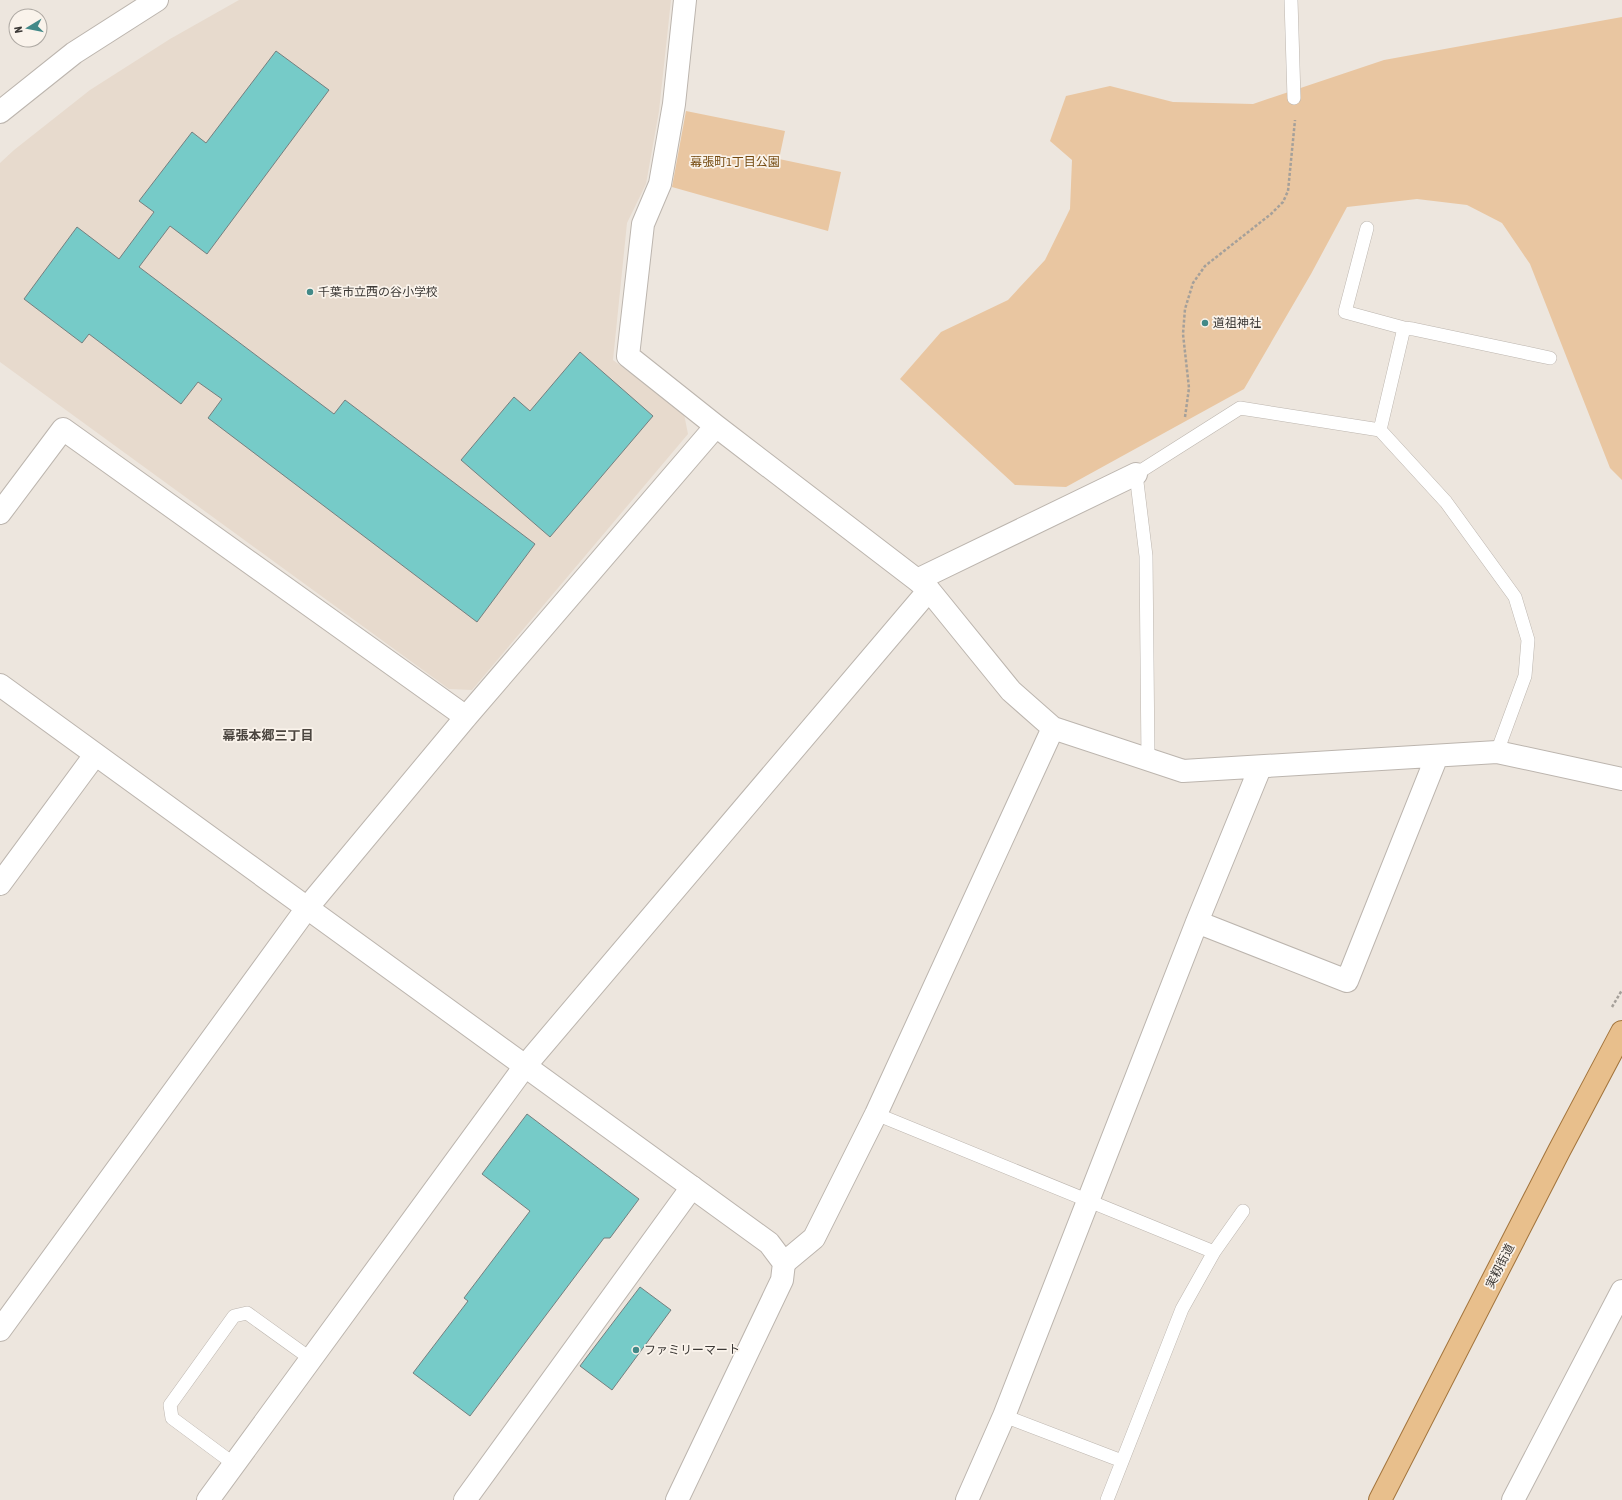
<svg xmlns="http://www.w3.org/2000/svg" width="1622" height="1500" font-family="'Asap Condensed','Noto Sans JP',sans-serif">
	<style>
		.built { fill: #e7dacd }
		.green { fill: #e9c6a1 }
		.building { fill: #76cbc8; stroke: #757f7f }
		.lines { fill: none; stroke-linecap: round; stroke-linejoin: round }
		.service-casing { stroke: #bcb5ae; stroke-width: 14 }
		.minor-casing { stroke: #bcb5ae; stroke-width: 24 }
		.tertiary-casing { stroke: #bcb5ae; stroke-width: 24 }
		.primary-casing { stroke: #a2743c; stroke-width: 24 }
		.path { stroke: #a5a09a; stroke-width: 2.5; stroke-dasharray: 3 2; stroke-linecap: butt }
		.service { stroke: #fff; stroke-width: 13 }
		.minor { stroke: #fff; stroke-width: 22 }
		.tertiary { stroke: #fff; stroke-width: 22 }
		.primary { stroke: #e8bf8c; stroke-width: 22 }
		.poi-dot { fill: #428988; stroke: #faf3eb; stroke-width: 1.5 }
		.labels { text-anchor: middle; stroke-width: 3.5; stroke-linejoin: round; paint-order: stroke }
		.park-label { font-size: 12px; fill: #73480d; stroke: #faf3eb }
		.poi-label { font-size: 12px; fill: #3c3936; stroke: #faf3eb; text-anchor: start }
		.street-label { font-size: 12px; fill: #3c3936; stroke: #faf3eb }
		.neighbourhood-label { font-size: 13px; font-weight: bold; fill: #4b453f; stroke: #faf3eb }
	</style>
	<rect width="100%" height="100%" fill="#ede6de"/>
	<!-- built -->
	<path class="built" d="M239,0H671L659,111L646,184L627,223L613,360L684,414L688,434L472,690L449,689L0,362V163L14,150L90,90L170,39Z"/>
	<!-- green -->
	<path class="green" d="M1622,17V480L1610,468L1530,264L1502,223L1467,205L1417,199L1347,207L1311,274L1244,389L1066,487L1015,485L900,379L941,332L1008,300L1045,260L1070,209L1072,160L1050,141L1066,96L1110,86L1173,102L1253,104L1384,60Z
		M686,111L785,131L779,159L841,172L828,231L672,187Z"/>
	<!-- building -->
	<path class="building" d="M276,51L329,90L207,254L170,226L139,267L334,414L345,400L535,544L477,622L208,418L222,399L198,382L181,404L89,334L82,343L24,299L77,227L119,259L154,212L139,201L192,132L206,143Z
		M580,352L653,416L550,537L461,460L514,397L530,411Z
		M527,1114L639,1199L610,1238H604L470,1416L413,1373L468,1301L464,1298L530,1211L482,1174Z
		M640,1287L671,1310L612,1390L580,1366Z"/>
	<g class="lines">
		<defs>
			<path id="service" d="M1291,0L1294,98
				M1367,228L1345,312L1404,328L1413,329L1550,358
				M1380,430L1404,328
				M1148,760L1146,556L1136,474L1240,408L1380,430L1446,502L1515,597L1528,640L1525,676L1497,752
				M876,1114L1214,1252
				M1004,1416L1122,1461
				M234,1464L172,1418L170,1405L234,1316L247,1313L311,1359
				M1107,1500L1182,1309L1214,1252L1243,1211"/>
			<path id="minor" d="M685,0L674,104L660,184L643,224L628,356L716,426L917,580L929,590L1011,691L1053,728L1183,771L1497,752L1622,779
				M0,513L63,429L466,717
				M917,580L1136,474
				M0,884L95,755
				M1197,922L1347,981L1437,756
				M784,1263L814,1238L876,1114L1053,728
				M0,1330L307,908L466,717L716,426
				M208,1500L525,1066L929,590
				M465,1500L692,1187
				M967,1500L1004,1416L1197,922L1260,768
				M1513,1500L1622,1291"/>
			<path id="tertiary" d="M0,112L74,53L157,0
				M0,685L769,1243L784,1263L782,1280L677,1500"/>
			<path id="primary" d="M1380,1500L1559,1151L1622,1032"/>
		</defs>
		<!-- service casing -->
		<use href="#service" class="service-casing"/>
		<!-- minor casing -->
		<use href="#minor" class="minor-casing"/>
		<!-- tertiary casing -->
		<use href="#tertiary" class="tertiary-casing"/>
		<!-- primary casing -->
		<use href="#primary" class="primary-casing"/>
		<!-- path -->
		<path class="path" d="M1185,417L1189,388L1183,334L1185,309L1193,283L1205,266L1271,214L1283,202L1288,191L1295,120
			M1612,1007L1622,990"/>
		<!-- service -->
		<use href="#service" class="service"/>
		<!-- minor -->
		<use href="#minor" class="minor"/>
		<!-- tertiary -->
		<use href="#tertiary" class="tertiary"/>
		<!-- primary -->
		<use href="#primary" class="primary"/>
	</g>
	<!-- markers -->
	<g class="poi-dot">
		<circle cx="310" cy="292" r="4"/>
		<circle cx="1205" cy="323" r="4"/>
		<circle cx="636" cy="1350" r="4"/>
	</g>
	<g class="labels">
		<!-- park labels -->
		<g class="park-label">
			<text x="735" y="166">幕張町1丁目公園</text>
		</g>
		<!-- poi labels -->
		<g class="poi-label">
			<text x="318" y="296">千葉市立西の谷小学校</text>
			<text x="1213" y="327">道祖神社</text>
			<text x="644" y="1354">ファミリーマート</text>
		</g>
		<!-- street labels -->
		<g class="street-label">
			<text transform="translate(1500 1266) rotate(-63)" y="4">実籾街道</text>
		</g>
		<!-- neighbourhood labels -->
		<g class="neighbourhood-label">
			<text x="268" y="740">幕張本郷三丁目</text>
		</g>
	</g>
	<!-- north arrow -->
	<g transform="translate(28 28) rotate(260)"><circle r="19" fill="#faf3eb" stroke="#aea9a3"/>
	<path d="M0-3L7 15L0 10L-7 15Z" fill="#428988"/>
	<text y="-6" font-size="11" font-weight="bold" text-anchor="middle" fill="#3c3936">N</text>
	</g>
</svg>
